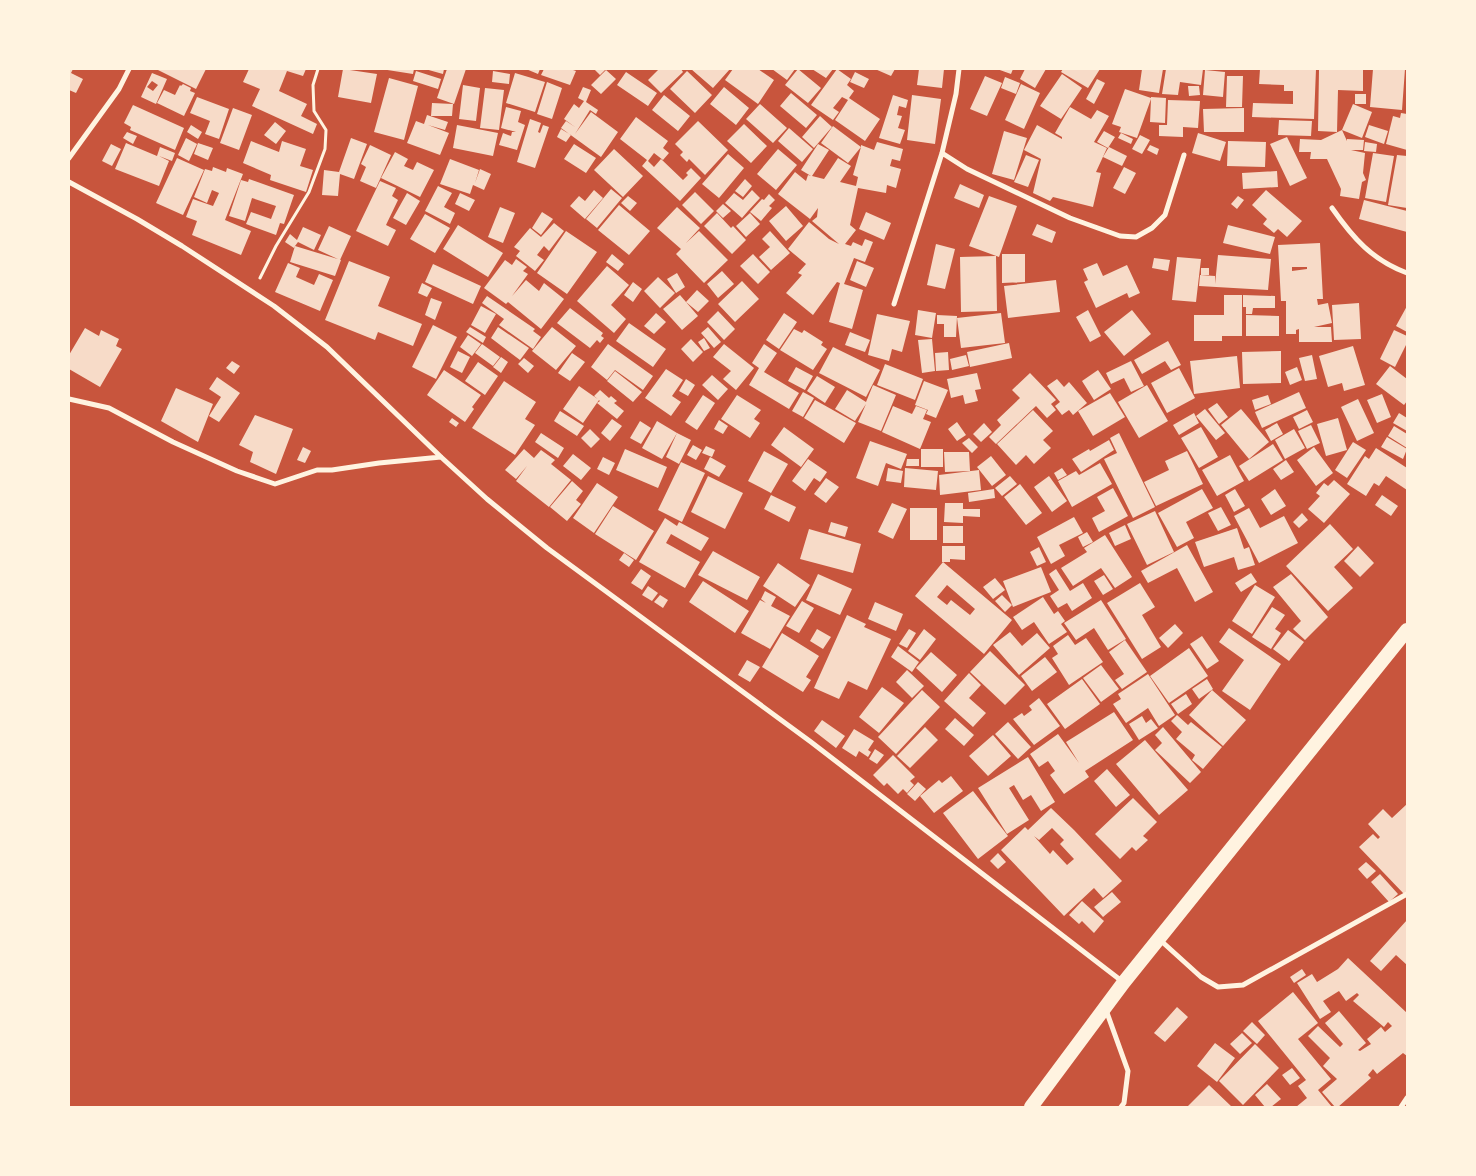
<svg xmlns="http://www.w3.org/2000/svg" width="1476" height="1176" font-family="Roboto,sans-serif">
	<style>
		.building { fill: #f7dbc8; fill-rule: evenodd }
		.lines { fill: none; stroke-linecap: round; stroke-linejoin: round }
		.path { stroke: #fff3e0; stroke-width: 3 }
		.minor { stroke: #fff3e0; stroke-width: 5 }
		.trunk { stroke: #fff3e0; stroke-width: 14 }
	</style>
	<rect width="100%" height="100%" fill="#c8553d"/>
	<!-- building -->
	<path class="building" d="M69,69H73L71,73L83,79L76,93L69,90Z
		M156,69H206L196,89Z
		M249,69H306L303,76L287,71L279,91L307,104L301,116L317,124L313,134L252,106L260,89L243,82Z
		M343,69L377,74L371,103L338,97Z
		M381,69H414L413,74Z
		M425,69H444L443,74Z
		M447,69H466L454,104L437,98Z
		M526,69H540L538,74Z
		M544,69H570L576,71L570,85L541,75Z
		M594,69H606L600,75Z
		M659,69H681L683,72L661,93L648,80Z
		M691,69H730L713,88Z
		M733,69H758L774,80L758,104L725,80Z
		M772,69H795L787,80Z
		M798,69L821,88L808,103L785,85Z
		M812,69H833L826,78Z
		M837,69L851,79L847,85L854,91L849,98L880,119L865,141L835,120L848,100L842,97L833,108L839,112L833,120L811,105Z
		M875,69H895L891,76Z
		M919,69H944L942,88L917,85Z
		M997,69H1013L1011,74Z
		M1025,69H1046L1035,88L1020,79Z
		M1063,69H1100L1088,88L1061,72Z
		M1142,69H1163L1159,93L1139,90Z
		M1166,69H1203L1201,85L1180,82L1178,95L1162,94Z
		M1260,69H1316L1314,119L1252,117L1253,103L1293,104V91H1284V85L1259,84Z
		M1373,69H1405L1402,110L1370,107Z
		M606,70L616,79L601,94L591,85Z
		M1205,70L1225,72L1223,97L1203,95Z
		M1319,70H1363V91L1338,90L1337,132L1318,131Z
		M416,71L441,79L438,89L413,81Z
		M493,71L510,74L509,84L492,82Z
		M687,71L712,95L695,113L670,89Z
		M626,72L657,93L648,106L617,85Z
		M855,72L869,79L864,88L850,82Z
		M152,73L167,79L156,104L141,97ZM152,81L158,85L153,91L147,87Z
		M515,73L545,82L535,112L506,103Z
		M1062,74L1082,88L1061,119L1040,106Z
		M985,76L1002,83L987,116L970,109Z
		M1227,76H1243L1242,107H1226Z
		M1005,77L1020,83L1016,94L1001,88Z
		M389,78L418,86L404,140L374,132Z
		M1097,79L1105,83L1094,104L1086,99Z
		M547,82L562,88L552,119L537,114Z
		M183,84L191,88L190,91L195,93L184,116L157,103L164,90L175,95L180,85L181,86Z
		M1021,84L1040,93L1024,129L1005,120Z
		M463,85L480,88L476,121L459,119Z
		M1188,86H1199L1200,95L1189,96Z
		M583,87L591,90L586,102L598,110L596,114L590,110L575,134L591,112L618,132L601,157L561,128L566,121L575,127L564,119L574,104L579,108L584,101L578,98Z
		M724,87L749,108L736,125L710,104Z
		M485,88L504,90L499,130L480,128Z
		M1125,89L1151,98V97L1166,98L1165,123L1150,122L1151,99L1137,138L1119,132L1121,127L1112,124Z
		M791,93L817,115L806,128L780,106Z
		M1355,94H1366V104H1355Z
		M664,95L690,116L678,131L652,110Z
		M893,95L908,100L906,108L899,106L897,115L902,116L898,128L905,130L900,144L879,138Z
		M912,95L941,99L935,144L907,140Z
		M197,97L229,109L219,139L205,134L210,121L190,113Z
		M1168,100L1200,101L1198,128L1183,127V137L1159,136V125H1167Z
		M432,103L453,104L452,116H431Z
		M760,104L787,128L773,143L746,119Z
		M1353,104L1372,112L1362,138L1342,130Z
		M133,105L184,128L175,150L130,130L131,127L124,123Z
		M506,107L521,111L518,122L525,125L517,150L499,145L503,133L511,136L512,132H516L501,128Z
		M1070,107L1091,119L1097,110L1109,116L1094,142L1107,148L1096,172L1101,173L1093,207L1053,197L1050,201L1033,193L1041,159L1024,150L1037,125L1062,139V137L1055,133Z
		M233,108L252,115L239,150L220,143Z
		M1244,108V132H1204L1203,109Z
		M1401,113L1407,114V150L1386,144L1393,116L1400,118Z
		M427,115L448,122L445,130L428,125L449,133L440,155L407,143L416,121L424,124Z
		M820,116L832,127L814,148L802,137Z
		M636,117L668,141L663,148L669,153L663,160L654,153L648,161L654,167L661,159L683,180L688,175L686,173L691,168L701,178L680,201L642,166L647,160L620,139Z
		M530,119L541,123L538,132L540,133L543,125L549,127L535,168L517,162Z
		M1279,120L1312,121L1311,136L1278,135Z
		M698,121L728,150L705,175L689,159L687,162L680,155L683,152L675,144Z
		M275,122L286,131L276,144L264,135Z
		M744,124L767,146L751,163L727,141Z
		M191,125L202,132L198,139L187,132Z
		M457,125L498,133L493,156L453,148Z
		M1369,125L1388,131L1384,144L1365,137Z
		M833,126L861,147V145L874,150L877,142L903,149L900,161L892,159L890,166L901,169L896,188L887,185L886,193L858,188L850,225L856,230L845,244L851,246L853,242L862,246L865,239L873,242L865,262L854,258L844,284L863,290L852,329L829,322L840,283L837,282L813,315L786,293L802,275L798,273L806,264L788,249L809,222L829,239L839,244L812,221L817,217L818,208L810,219L778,194L795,172L806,181L808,175L811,176L801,170L818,144L829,150L812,176L824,179L838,158L851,166L840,182L856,186L858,177L853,175L861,147L848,163L821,143Z
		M789,128L813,149L802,162L778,141Z
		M561,129L571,135L566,142L557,137Z
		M1342,130L1347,141V139L1364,140L1363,150H1351L1365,153L1363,173L1366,180L1362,182L1359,199L1340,196L1341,189L1327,159H1310L1311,152H1299L1300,139L1321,140Z
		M1004,131L1027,138L1014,180L992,174Z
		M1104,131L1115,137L1108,148L1097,142Z
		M127,132L137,136L133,144L123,138Z
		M1121,133L1133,139L1131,144L1118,138Z
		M1198,133L1226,142L1220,161L1192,153Z
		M1140,135L1150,140L1142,154L1132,149Z
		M1287,137L1307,178L1290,186L1270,144Z
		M186,138L197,144L189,161L178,155Z
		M351,138L367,144L354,179L340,174L338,196L322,195L324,170L339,172Z
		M251,141L279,152L282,141L306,149L300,166L313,170L306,192L270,180L271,175L243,163Z
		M1228,141L1266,142L1265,167L1227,166Z
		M1365,142L1377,144L1376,152L1364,151Z
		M126,143L157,156L160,147L175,153L172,161L159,156L169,161L159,186L115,169Z
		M198,143L213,148L208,160L194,154Z
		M111,144L121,149L112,166L102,161Z
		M574,144L596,158L586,173L564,159Z
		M370,145L391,155L376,188L360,181L366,167L361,164Z
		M1150,145L1159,149L1157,155L1147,150Z
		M1109,147L1127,156L1122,166L1103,157Z
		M614,149L643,176L623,197L594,170Z
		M778,149L797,165L776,190L757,174Z
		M395,152L408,159L404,166L413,170L417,162L434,170L420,197L381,178Z
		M1373,153L1394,156L1386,202L1365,198Z
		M728,154L744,168L719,198L702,184Z
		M1026,155L1039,160L1028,187L1014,182Z
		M1397,155L1407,156V208L1388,205Z
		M177,158L204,170L183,215L156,203Z
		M450,159L479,170L475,183L480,169L491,174L484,190L473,185L470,194L440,184Z
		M213,167L226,172L227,168L243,174L225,220L251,231L241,255L192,235L197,221L186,217L193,199L213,206L219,193L212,190L207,203L194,197L205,169L212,171Z
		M1124,167L1136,173L1125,194L1113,188Z
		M1277,171L1278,187L1243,189L1242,173Z
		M249,179L294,195L284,224L280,223L276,235L246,224L251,212L271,219L276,206L252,198L245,221L229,216L241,180L248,182Z
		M745,179L752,186L743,197L735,191Z
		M380,181L396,188L392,196L398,200L386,225L396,230L388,246L356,231Z
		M960,184L984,195L979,208L954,198Z
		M438,186L452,193L444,207L455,213L450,224L425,211Z
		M611,189L622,198L597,228L586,219Z
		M594,190L603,198L585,219L570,206L579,196L585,201Z
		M752,190L760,198L748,211L747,210L748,211L742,218L725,203L734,193L743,200Z
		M1266,190L1302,221L1287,237L1278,229L1274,233L1263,224L1267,219L1252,205Z
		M695,192L714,211L701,224L682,205Z
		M407,193L420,201L406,225L393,218Z
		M460,193L475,200L469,211L455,204Z
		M769,194L775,200L769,206L772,208L761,221L750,212L762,199L764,200Z
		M628,196L637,203L630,211L621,203Z
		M989,196L1017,206L999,257L969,246Z
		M1238,196L1244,200L1237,209L1231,204Z
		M1364,200L1407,211V232L1359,219Z
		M723,204L731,211L723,218L716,211Z
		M619,205L650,231L629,255L598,230Z
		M786,206L803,226L786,241L769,221Z
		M500,207L515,213L503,243L488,237Z
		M677,207L700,228L686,243L699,231L728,260L704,283L676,254L681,249L657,228Z
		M542,212L553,219L541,235L532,228Z
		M866,212L891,223L884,240L859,229Z
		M717,213L731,228L733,226L746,240L732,254L704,226Z
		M750,213L760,224L746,237L736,226Z
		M425,214L450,228L435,253L410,239Z
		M554,223L564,231L549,251L544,246L537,255L544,260L535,271L516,256L520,251L514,247L530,228L541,237Z
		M1037,224L1056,232L1052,243L1032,235Z
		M458,225L503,253L488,277L443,249Z
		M1228,225L1275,237L1270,254L1223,243Z
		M329,226L351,236L340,260L318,250Z
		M303,227L321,235L314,250L298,242L295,246L341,260L335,276L290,262L295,246L294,248L285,242L290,234L297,240Z
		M566,231L597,252L567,294L537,273Z
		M770,231L790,253L771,270L759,257L770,247L762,239Z
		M1320,243L1323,299H1317L1318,305L1328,303L1332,323L1314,327H1331L1332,342H1299V329L1296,330V334H1286V301H1281L1278,245ZM1292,267H1307V269L1292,271Z
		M936,244L955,249L945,289L927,285Z
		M612,254L624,264L618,271L606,262Z
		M753,254L770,272L758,284L740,266Z
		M1002,254H1025V282L1002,283Z
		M1218,255L1271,259L1268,290L1199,286L1200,275L1215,276V284Z
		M996,256L997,311L961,312L960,257Z
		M1177,257L1201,259L1196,302L1172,300Z
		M1154,258L1170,260L1168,271L1152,268Z
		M516,259L527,267L523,271L528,274L512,296L526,280L539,291L544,283L564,299L541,329L508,302L506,304L484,288L505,260L512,265Z
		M349,261L390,277L378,306L422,324L413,346L378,332L375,340L325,320Z
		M857,261L874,268L866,287L850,280Z
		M288,263L300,268L296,277L314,285L319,274L333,280L320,311L275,292Z
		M1097,263L1103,276L1127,265L1140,293L1129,298L1127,293L1096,308L1084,282L1088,280L1083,269Z
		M433,264L481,286L473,304L425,282Z
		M607,266L629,285L611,305L626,319L614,333L577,301Z
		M1201,268H1209V275H1201Z
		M722,271L734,284L718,298L707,284Z
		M677,273L685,287L676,293L667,279Z
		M658,277L675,293L660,308L644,291Z
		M1056,280L1060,312L1008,318L1004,286Z
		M742,281L759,299L735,322L718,304Z
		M633,282L642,289L633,302L624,295Z
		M422,283L432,288L427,297L418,293Z
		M697,290L709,301L698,312L686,302Z
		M680,295L698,316L682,330L663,309Z
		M1224,295H1242V336H1222V341H1194V315H1224Z
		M1243,295L1275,296V308H1253L1252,314H1246V307H1243Z
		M487,296L535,329L533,331L541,337L533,349L499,325L504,319L482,303Z
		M431,298L442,302L435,320L425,315Z
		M1359,303L1361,339L1334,340L1332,305Z
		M481,306L496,314L485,333L471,325Z
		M1407,306V332L1396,326Z
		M570,308L603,333L601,336L604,338L600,343L597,340L590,348L557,323Z
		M918,310L936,313L932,338L915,335Z
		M1088,310L1101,336L1090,342L1076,317Z
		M1132,310L1151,334L1124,356L1104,332Z
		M718,311L735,329L724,340L707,322Z
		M656,313L666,322L654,334L644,326Z
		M784,313L797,322L779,349L766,340Z
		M1001,313L1005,343L961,348L957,318Z
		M877,314L910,321L902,352L892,349L889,361L868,355Z
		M937,315L957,316L956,337H944V324H937Z
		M1246,315L1279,316V336H1246Z
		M629,323L666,349L653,367L616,341Z
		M433,325L457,337L436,379L412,367Z
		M470,327L486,337L483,343L466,332Z
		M498,327L529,348L520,360L491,338Z
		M552,327L576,346L556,370L532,351Z
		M708,327L721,342L714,348L701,333Z
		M85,328L99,336L101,330L119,339L116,346L122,349L100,387L69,369V355Z
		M794,329L802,333L804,330L823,342L821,345L827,349L813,370L780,350Z
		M1394,330L1407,336V343L1395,367L1380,359Z
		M850,332L870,340L865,352L845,345Z
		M468,335L481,344L472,356L460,347Z
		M704,338L710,348L704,351L698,342Z
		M691,339L703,352L693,362L681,349Z
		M932,339L935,371L922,373L918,340Z
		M1168,341L1181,365L1171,370L1165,361L1142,374L1134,360Z
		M1009,343L1012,358L970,367L967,352Z
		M482,344L500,357L493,366L475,353Z
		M608,344L653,376L643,390L615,370L607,380L591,367Z
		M724,344L754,368L736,390L723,379L731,371L713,357Z
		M764,344L777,353L764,372L799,393L789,409L749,385L759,368L752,363Z
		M1353,346L1365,385L1344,391L1342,383L1328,387L1319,356Z
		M833,347L880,370L866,397L819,373Z
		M458,351L470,357L462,373L450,367Z
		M1281,351V383L1243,384L1242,352Z
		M948,352L949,370L936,371L935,353Z
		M572,353L585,362L570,381L558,373Z
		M966,355L969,366L952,370L950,359Z
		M1312,355L1317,379L1305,381L1299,358Z
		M1237,356L1240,388L1194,394L1190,361Z
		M501,357L508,362L501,373L493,367Z
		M524,358L534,366L528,373L518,364Z
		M232,361L240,366L234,374L226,368Z
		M1131,361L1144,386L1131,392L1124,378L1111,384L1106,373Z
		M478,362L498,376L485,395L465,381Z
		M885,364L923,379L915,400L877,385Z
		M1390,366L1407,379V401L1404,405L1376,384Z
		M796,367L813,376L805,390L788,381Z
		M1297,367L1302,380L1290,385L1285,372Z
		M1179,368L1195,398L1167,413L1151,383Z
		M666,369L683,380L672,396L681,402L671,416L645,398Z
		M444,370L481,395L472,407L474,409L465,422L427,395Z
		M1098,370L1111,389L1094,400L1082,381Z
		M615,371L642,392L633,402L607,381Z
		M977,373L981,389L975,390L978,401L965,404L963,395L951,398L947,379Z
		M1030,373L1056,400L1051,404L1056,410L1047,418L1036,406L996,444L989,437L1001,425L997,420L1020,398L1012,390Z
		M712,375L728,389L718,400L702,385Z
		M817,376L835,387L825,403L807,391Z
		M217,377L240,393L219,422L209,416L221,397L209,389Z
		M686,379L695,385L688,396L679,391Z
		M1057,379L1064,387L1069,382L1087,403L1073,415L1069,410L1062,415L1055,406L1060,402L1047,386Z
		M504,381L536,402L525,419L535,425L515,455L472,428Z
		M924,381L948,390L936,418L926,414L928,410L915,405Z
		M873,385L896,395L881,431L858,422L866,404L855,421L835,409L847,390L866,402Z
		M1147,385L1168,421L1139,438L1118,402Z
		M579,386L599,400L583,423L563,409Z
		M176,388L213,404L198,442L161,421Z
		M600,390L609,398L611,396L617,401L614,403L624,411L617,419L597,403L600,401L594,396Z
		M803,392L814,398L803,417L792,411Z
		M1299,392L1306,408L1262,428L1255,412Z
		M1110,393L1125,417L1093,436L1078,411Z
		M1382,394L1391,417L1377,423L1367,400Z
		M703,395L715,403L697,430L685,422Z
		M737,395L761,410L754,419L760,423L750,438L721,419Z
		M1268,395L1271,404L1255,410L1252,400Z
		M1358,399L1374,433L1357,441L1341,407Z
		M815,400L856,423L844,443L804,418Z
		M1217,403L1228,417L1219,424L1208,409Z
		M893,406L912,414L916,406L927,410L923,419L931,422L920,449L882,432Z
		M1205,409L1225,433L1216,440L1196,416Z
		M1241,409L1269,442L1249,459L1221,425Z
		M1033,410L1053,431L1043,440L1051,448L1034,464L1026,455L1016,465L997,444Z
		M1307,410L1313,422L1299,429L1293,417Z
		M560,411L584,426L577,436L554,421Z
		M1194,413L1199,423L1179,435L1173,425Z
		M1399,413L1407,418V431L1393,423Z
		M255,415L293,429L276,474L250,462L253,452L239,445Z
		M452,418L459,423L456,427L449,422Z
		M1338,418L1347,450L1326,456L1317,424Z
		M612,419L622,426L610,441L601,433Z
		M719,420L728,426L723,434L714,429Z
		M640,421L651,428L641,444L630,438Z
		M657,421L677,433L662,459L642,448Z
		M957,422L966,435L957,441L948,429Z
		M984,423L992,432L981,442L973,434Z
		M1277,423L1283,434L1271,441L1265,430Z
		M1311,425L1320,443L1307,449L1298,431Z
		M1394,426L1407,434V448L1388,436Z
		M784,427L814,449L801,467L771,445Z
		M1201,427L1218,457L1199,468L1181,438Z
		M590,429L600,439L591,448L581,438Z
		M1294,429L1305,448L1285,459L1275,440Z
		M541,433L564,448L558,458L535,442Z
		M677,433L691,440L679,464L666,457Z
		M1119,433L1155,507L1133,518L1104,459L1117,453L1110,438Z
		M1387,437L1407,449L1403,459L1381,447Z
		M969,438L978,447L972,453L962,443Z
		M1109,440L1114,450L1081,472L1072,459L1089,449L1090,451Z
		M870,441L907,454L901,469L886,463L878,486L856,478Z
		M1353,442L1366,450L1347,478L1335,470Z
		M1273,444L1283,460L1249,481L1239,466Z
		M693,445L702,450L696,460L687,455Z
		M706,446L715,450L712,457L702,453Z
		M303,447L311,451L305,463L297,460Z
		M1314,447L1333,473L1316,486L1297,460Z
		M1376,448L1407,468V490L1386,476L1379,486L1374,483L1366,496L1347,484L1365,456L1369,459Z
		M524,449L534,458L541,450L555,460L551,464L571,480L549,507L516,481L527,466L516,479L505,470Z
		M625,449L667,467L658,488L616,470Z
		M921,449H943V467H921Z
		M764,451L788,464L771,493L748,481Z
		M1187,451L1203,484L1156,506L1144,482L1169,470L1165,461Z
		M944,452H969L970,471L945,472Z
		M573,454L591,468L581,480L563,466Z
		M1230,455L1244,481L1217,496L1202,470Z
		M991,456L1006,475L992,486L977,467Z
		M603,457L615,463L609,475L597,469Z
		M710,457L726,466L719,477L704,469Z
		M808,459L827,472L820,482L814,478L805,491L792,481Z
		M907,459H919V466H906Z
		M1286,460L1294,472L1281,480L1273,469Z
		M681,462L705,473L682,522L658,510Z
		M1100,463L1112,484L1072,507L1058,481L1076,471L1079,475Z
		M888,468L903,471L901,483L886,481Z
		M905,468L938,471L936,490L904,487Z
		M1062,468L1067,475L1058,480L1054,473Z
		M979,470L981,490L940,495L939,475Z
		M708,476L743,493L725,529L691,512Z
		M1010,476L1017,484L1002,496L995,488Z
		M1049,476L1067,501L1052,512L1034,487Z
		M826,478L839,487L826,503L814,494Z
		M1334,480L1350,494L1324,523L1308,509L1320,496L1316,493L1324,483L1328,486Z
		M572,481L583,491L576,500L581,504L567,521L550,507Z
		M597,483L618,497L594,533L573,518Z
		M1020,484L1042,513L1026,525L1004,497Z
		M1113,488L1128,516L1099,532L1092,518L1105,511L1097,497Z
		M994,489L995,498L969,502L968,493Z
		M1202,489L1213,508L1186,522L1194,538L1177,547L1158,513Z
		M1235,489L1245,506L1234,512L1225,495Z
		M1275,489L1286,506L1271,515L1261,499Z
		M771,495L796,507L789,522L764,509Z
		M1382,495L1398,506L1391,516L1375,505Z
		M892,503L907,509L893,539L878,532Z
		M945,503H963V509H980V517L963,516V523L944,522Z
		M613,506L654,531L636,560L595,534Z
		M1221,507L1231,525L1218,531L1208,513Z
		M910,508H937V540H910Z
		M1249,508L1260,528L1284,516L1298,543L1259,563L1234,516Z
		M1155,511L1174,552L1147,565L1127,524Z
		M1302,513L1308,520L1299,528L1293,522Z
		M1074,517L1083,533L1059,545L1065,556L1051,564L1037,537Z
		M665,518L677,526L679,522L709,538L701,551L671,534L666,543L700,562L685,588L639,562Z
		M831,522L848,527L845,537L828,532Z
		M1330,524L1353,549L1334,567L1353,588L1328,611L1286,566Z
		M1125,525L1131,539L1115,546L1109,533Z
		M943,526H963V543H943Z
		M1237,528L1244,549L1249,547L1255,565L1238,570L1234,557L1204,567L1195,542Z
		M809,529L861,544L853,573L800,559Z
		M1087,532L1093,542L1083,547L1078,537Z
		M1105,535L1132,577L1115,588L1101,568L1073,586L1061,568L1087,552L1084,548Z
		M1187,545L1213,592L1195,602L1177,568L1148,583L1141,571Z
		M942,546H965V560L950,559V562H942Z
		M1358,546L1374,563L1360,577L1344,561Z
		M1039,547L1046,562L1037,566L1030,552Z
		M713,551L760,577L747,600L698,575Z
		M624,553L634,560L629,567L619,560Z
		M943,562L1012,620L984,654L915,596ZM947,585L975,609L970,615L951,600L947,605L937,597Z
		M778,563L810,585L795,607L763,586Z
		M1041,567L1051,592L1013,607L1003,581Z
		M641,569L651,576L642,590L631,583Z
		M1056,569L1070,591L1083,583L1092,598L1072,611L1067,603L1058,608L1050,596L1059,590L1049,574Z
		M1251,573L1257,582L1241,592L1235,583Z
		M818,574L852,589L840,615L806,600Z
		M1291,574L1328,617L1305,640L1293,629L1301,621L1273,587Z
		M1104,575L1113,589L1103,595L1094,581Z
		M995,578L1005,590L993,599L983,587Z
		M703,581L749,611L735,633L689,602Z
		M1140,583L1155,607L1142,615L1161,647L1142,659L1107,603Z
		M1255,585L1275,597L1252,634L1232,621Z
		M648,586L658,593L652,601L642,595Z
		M765,591L776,597L771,606L790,616L770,649L741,633L760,600L766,603L761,599Z
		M660,595L668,600L663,608L654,602Z
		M1002,595L1012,605L1005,612L995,601Z
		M1043,597L1054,614L1058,611L1065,621L1061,624L1067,632L1049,644L1034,622L1022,630L1013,617Z
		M1101,600L1126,639L1108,650L1094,628L1076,640L1064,623Z
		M802,601L814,608L799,633L786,626Z
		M875,602L903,614L896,631L868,619Z
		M1272,607L1285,615L1275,629L1281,633L1271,649L1252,637Z
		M847,615L866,624L864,627L891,639L867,690L848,681L839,699L814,688Z
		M1175,624L1183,633L1168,648L1159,638Z
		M1229,628L1281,664L1250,710L1222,691L1244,660L1219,642Z
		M817,629L831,637L823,649L810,641Z
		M909,629L916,633L907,648L899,644Z
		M924,629L936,639L920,660L908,651Z
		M1288,630L1304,642L1289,661L1273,649Z
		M1010,632L1022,646L1037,633L1050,648L1019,675L993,645Z
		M782,633L819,656L806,677L811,680L803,692L762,667Z
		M1068,635L1075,645L1086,638L1103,662L1069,685L1052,658L1058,654L1053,646Z
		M1202,636L1219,661L1207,669L1190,644Z
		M1125,640L1147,672L1122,689L1115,680L1124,674L1109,652Z
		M898,646L919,662L912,672L891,657Z
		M1189,648L1208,676L1169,703L1150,676Z
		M990,651L1025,685L1005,705L970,672Z
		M931,652L957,675L942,692L916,668Z
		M1045,657L1057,672L1032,691L1021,676Z
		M747,660L760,667L750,682L738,675Z
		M1101,665L1119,689L1101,702L1083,678Z
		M907,670L924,686L912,698L896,682Z
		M969,673L981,685L969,698L986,713L973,727L944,701Z
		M1148,674L1175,715L1159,726L1148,708L1126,723L1113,704L1121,699L1118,694Z
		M1082,679L1100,704L1065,729L1047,704Z
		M1207,679L1213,689L1199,699L1192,689Z
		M882,687L904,703L879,733L859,717Z
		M922,690L940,707L896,754L878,737Z
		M1212,690L1246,720L1223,746L1189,715Z
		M1186,694L1192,704L1178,714L1171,704Z
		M1039,698L1060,726L1034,745L1013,719L1022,713L1024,716L1032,710L1029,706Z
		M1114,712L1133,740L1085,771L1089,777L1064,794L1050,775L1055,771L1048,761L1039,767L1030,754L1058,734L1079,763L1066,742Z
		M1177,715L1188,725L1191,722L1222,747L1203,769L1192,760L1195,755L1176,739L1182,732L1171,721Z
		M1142,716L1146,723L1151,719L1158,728L1139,740L1129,724Z
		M955,718L974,735L964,746L945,729Z
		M822,720L845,736L836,748L814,731Z
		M1008,722L1031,747L1018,759L995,734Z
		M925,727L938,740L910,768L897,756Z
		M1163,727L1201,772L1190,783L1155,750L1162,743L1155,735Z
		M854,729L874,741L868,750L871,752L868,757L859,751L856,757L842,748Z
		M993,735L1011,756L988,776L969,756Z
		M1145,740L1188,790L1159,815L1116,764Z
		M875,749L884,755L877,764L869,759Z
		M893,755L915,777L910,781L914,785L907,793L903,789L898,794L887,783L884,786L873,775Z
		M1028,757L1055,802L1041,811L1031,795L1023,800L1014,785L1009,788L1029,820L1007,834L978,788Z
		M1107,769L1130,795L1116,807L1094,781Z
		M951,776L963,791L934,813L920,796L939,780L942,783Z
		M918,782L926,789L915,801L907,794Z
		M973,791L1008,836L978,859L943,813Z
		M1133,798L1157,822L1143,836L1148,840L1136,851L1132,847L1120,859L1095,834Z
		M1407,804V891L1404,894L1359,847L1373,834L1378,839L1380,837L1368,824L1383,809L1392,818Z
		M1051,808L1074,830L1122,881L1103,898L1094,888L1064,916L1001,850L1025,827L1028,830ZM1052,828L1064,840L1060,844L1074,859L1067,865L1053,850L1050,854L1034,836L1039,840Z
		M998,853L1006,862L998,869L990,861Z
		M1366,862L1376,871L1367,879L1358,869Z
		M1380,874L1398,894L1389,902L1371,882Z
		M1112,892L1121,902L1103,917L1094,907Z
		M1082,901L1104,921L1094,933L1082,921L1079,924L1069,915Z
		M1407,920V965L1396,955L1381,971L1370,961Z
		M1348,958L1407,1013V1056L1403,1053L1377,1074L1373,1069L1368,1075L1371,1078L1338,1107H1335L1322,1092L1337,1079L1323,1066L1330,1058L1308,1036L1318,1026L1340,1047L1343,1044L1325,1023L1339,1011L1366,1043L1358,1050L1360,1051L1371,1044L1367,1039L1381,1027L1385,1032L1392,1026L1388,1022L1384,1027L1353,1001L1359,995L1357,993L1346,1001L1339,991L1323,1001L1331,1012L1320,1019L1297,983L1312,974L1317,982L1338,969Z
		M1302,969L1306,975L1294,983L1290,977Z
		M1293,992L1318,1023L1298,1039L1331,1079L1318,1090L1332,1107H1296L1307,1098L1298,1086L1306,1080L1258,1021Z
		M1177,1007L1188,1017L1165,1042L1154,1033Z
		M1252,1022L1265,1035L1257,1044L1243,1031Z
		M1242,1033L1252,1043L1240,1054L1230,1044Z
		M1215,1043L1235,1058L1217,1082L1197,1066Z
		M1255,1044L1279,1068L1243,1105L1219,1081Z
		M1292,1068L1300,1078L1290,1085L1282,1075Z
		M1267,1084L1281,1099L1271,1107H1265L1255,1095Z
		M1209,1085L1232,1107H1187Z"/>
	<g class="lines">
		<!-- path -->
		<path class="path" d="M260,278L276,246L309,192L325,149L326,130L314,111L313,85L318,69"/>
		<!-- minor -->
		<path class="minor" d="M942,153L967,169L1070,218L1120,236L1136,237L1152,228L1165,215L1184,155
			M69,158L119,89L129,69
			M69,182L137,219L182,246L274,306L327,347L441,457L487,499L547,548L811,742L1123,982
			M1332,208C1353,238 1372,260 1407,273
			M894,304L942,153L956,94L959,69
			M69,399L109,408L173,442L237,471L275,484L317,470H332L379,463L441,457
			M1159,939L1201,977L1218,987L1243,985L1407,894
			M1106,1010L1128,1071L1124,1103L1121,1107
			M1401,1107L1407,1098"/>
		<!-- trunk -->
		<path class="trunk" d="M1031,1107L1124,982L1407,630"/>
	</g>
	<!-- border -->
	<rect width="1476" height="1176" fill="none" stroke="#fff3e0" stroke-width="140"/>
</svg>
